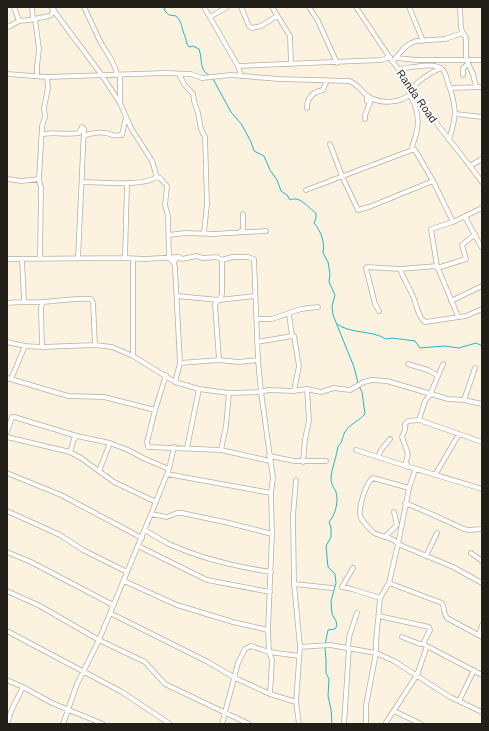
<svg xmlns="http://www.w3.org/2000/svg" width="489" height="731" font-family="Helvetica,sans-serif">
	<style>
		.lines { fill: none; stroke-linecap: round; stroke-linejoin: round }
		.stream { stroke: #21b7cc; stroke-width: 1 }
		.street-casing { stroke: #b8b09d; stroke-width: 5.5 }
		.street { stroke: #fff; stroke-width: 4 }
		.labels { text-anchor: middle; stroke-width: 4; stroke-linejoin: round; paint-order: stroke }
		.street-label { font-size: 11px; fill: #211f17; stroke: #fff }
	</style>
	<rect width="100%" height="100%" fill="#fbf3df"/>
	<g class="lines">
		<!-- stream -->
		<path class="stream" d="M164,7L165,11L169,15L176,16C181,21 181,24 183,31C185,36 186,39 187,44L189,47L193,46L199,49C202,56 200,63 203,69C204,72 208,74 210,76
			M213,79L231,112L242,125L251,142L254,151L264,156L270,170L277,180L281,191L287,195L290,200C300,195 308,208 316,213V218L314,223C321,231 325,242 323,253L328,262L330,274L329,282L335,295L332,306L333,315L354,367L358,383
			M337,324C350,334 372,330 386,339L392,338L415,341L420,348L444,346L459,348L476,343L482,346
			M325,645L328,630L335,629L337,626L336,621L332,614L331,601L336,583L335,574L328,567L326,546L331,537V528L329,522C335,515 339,502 336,492C333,486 331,484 331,477C332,467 337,456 338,446C343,442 342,437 345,432C350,424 359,421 365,414L362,392L359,386
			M325,648L326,660V673L329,679L328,696L331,709L332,724"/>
		<defs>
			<path id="street" d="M14,7L19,21
				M32,7L33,19
				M51,7L101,74L120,103L131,128L152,161L157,177L160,178L167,186L165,205L168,216L169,258L174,263L175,268L180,363L175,382
				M84,7C89,18 94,28 99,39C104,50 116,63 117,75
				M204,7L238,66L241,76
				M241,7L249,26L252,28L261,26L277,16
				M272,7L290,36L291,64
				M309,7L318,21L337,63
				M356,7L392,61C403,73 410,88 420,101C440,129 462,155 482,182
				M409,7L423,41
				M460,7L461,29L466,38V59L473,74L476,87
				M210,17L227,7
				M35,19L39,49L37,66V76
				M7,27L10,26L19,21L29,20L49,16L51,15L54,10
				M396,58L417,60H482
				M394,60L404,48L411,43L416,41L445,39L463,33
				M238,66L381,60L390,57
				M399,69C409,68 436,61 443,70C447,75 447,83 450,88L482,87
				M7,74L47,77L165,73L191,74L202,78L231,75L279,79L349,81C359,84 362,94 371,98C382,104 401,103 410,94C412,90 414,86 417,83C424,77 432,72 441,68
				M179,74L184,84L193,94L194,101L198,113L201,129L205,137L207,204L204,233
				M120,75V103
				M463,75V68L468,64
				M409,94C417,105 420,122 416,134C415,140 412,143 412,150
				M307,108C307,98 313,92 323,90L327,80
				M456,114L482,117
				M365,119V115L371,100L367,101V96
				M43,134C55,132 67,135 79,133L82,127L84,129L78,258
				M84,136C90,133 100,132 106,133C112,135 115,136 122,135L126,117
				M449,140C456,117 457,111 450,88
				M330,144L342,176L358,210L369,207L433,181
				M470,166L482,159
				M7,179L22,181L39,179
				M82,182C101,182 142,187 157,177
				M306,190L412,150H415L433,181L453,222
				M465,217L482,248
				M240,232L243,229V214
				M169,235L185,233L213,234L266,231
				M125,258L127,183
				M7,259L125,258L145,259L178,257
				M40,259L41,188L39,179L42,126L45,117L44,108L48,88L47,77
				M133,259V356
				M22,260L24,301
				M174,263L175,260L179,257L182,259L196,256L203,258L217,257L222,260L232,257H248L254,259L258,360L261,392L273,478L271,493L272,534L268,630L269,652L272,660L270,694
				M437,268L466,259L462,245L475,234
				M400,269C404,280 410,288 414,299C417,306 418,317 425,322L466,316L482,309
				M177,296L219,300L255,296
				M451,301L482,286
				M7,303C19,302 30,302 42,302C59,301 74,298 91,299L93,303L95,345
				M379,311L375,304L366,268L367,267L400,269L437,266
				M289,314L292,336
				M458,316L437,266L431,229L453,222L482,208
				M257,319H272L301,309L318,307
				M7,342L25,346L42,347L95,345L112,347L133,356L175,382L199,389L229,393L261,392L268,390L294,391L307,389L321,392L334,388L350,390L364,382L372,380L387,381L448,399L464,400L482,404
				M257,342L292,336H294L299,366L294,391
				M42,347L41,308L43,302
				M219,360L238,362L258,360
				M180,363L219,360L215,304L221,297L222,294V260
				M408,364L428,370L438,376
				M443,364L430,395L425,401L419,420L482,442
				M166,375L155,410L147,442L148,447L221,450L270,461
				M7,378L68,396L104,397L155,410
				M11,379L25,346
				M464,400L475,368
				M7,432L12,417H14L77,436L110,443L128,450L145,459L169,469
				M7,437L70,452L81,458L114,482L156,502
				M187,448L199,389
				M221,450L226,426L229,393
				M356,450C398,464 440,476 482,489
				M70,452L74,439L77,436
				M269,456L295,461H326
				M378,457L381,450L390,439
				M303,462L305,439L309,421L307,389
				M408,467L406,462L408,454L402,437L405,430V424L408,421L419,420
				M99,471L110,443
				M7,473L61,495L142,538
				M167,474L271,493
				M435,475L459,434
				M296,480L293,516L294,584L300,647L296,702L299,724
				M409,488L373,478C366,482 357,510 361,518C363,522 370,529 373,532C381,538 393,536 398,544L453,567L482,583
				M405,503C426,511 444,520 464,529L468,530L482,529
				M7,511L60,535L83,550L127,572
				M151,514L167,517L177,513H182L229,523L272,534
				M145,530C153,535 161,540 169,544C200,558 238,567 271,572
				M385,537L397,525L394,512
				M138,546L207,580L270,592
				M7,552L31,562L113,605
				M471,553L482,561
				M426,556L437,533
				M353,568L342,587L352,589L380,598
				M124,581L177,605L233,622L268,630
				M389,583L442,603C445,608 443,613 447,618L482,637
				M294,584L332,588
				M7,591L40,606L99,640L145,662L165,684L249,724
				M110,613L208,662L235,678L270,694L296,702
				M379,616L429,627L430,630L423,644L482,675
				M7,631L122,692L170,724
				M479,635L482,625
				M402,637L420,644H423
				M300,647L330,645L376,653L394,661L450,697L482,712
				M348,648L349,637L357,613
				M7,680L23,687L52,703L103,724
				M459,701L474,670
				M394,711L421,724
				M7,724L12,709L23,687
				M63,724L77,684L99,640L151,514L169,469L174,447
				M222,724L238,663L245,649L251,646L269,652L299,656
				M344,724L349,648
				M366,724V705L376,653V642L380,598L389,583L398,544L409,488L415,470
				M385,724L417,675L427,646"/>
		</defs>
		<!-- street casing -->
		<use href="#street" class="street-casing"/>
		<!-- street -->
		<use href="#street" class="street"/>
	</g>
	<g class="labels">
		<!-- street labels -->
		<g class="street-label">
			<text transform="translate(417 96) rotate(55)" y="4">Randa Road</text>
		</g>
	</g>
	<!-- border -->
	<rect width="489" height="731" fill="none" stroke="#211f17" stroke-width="16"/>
</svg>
